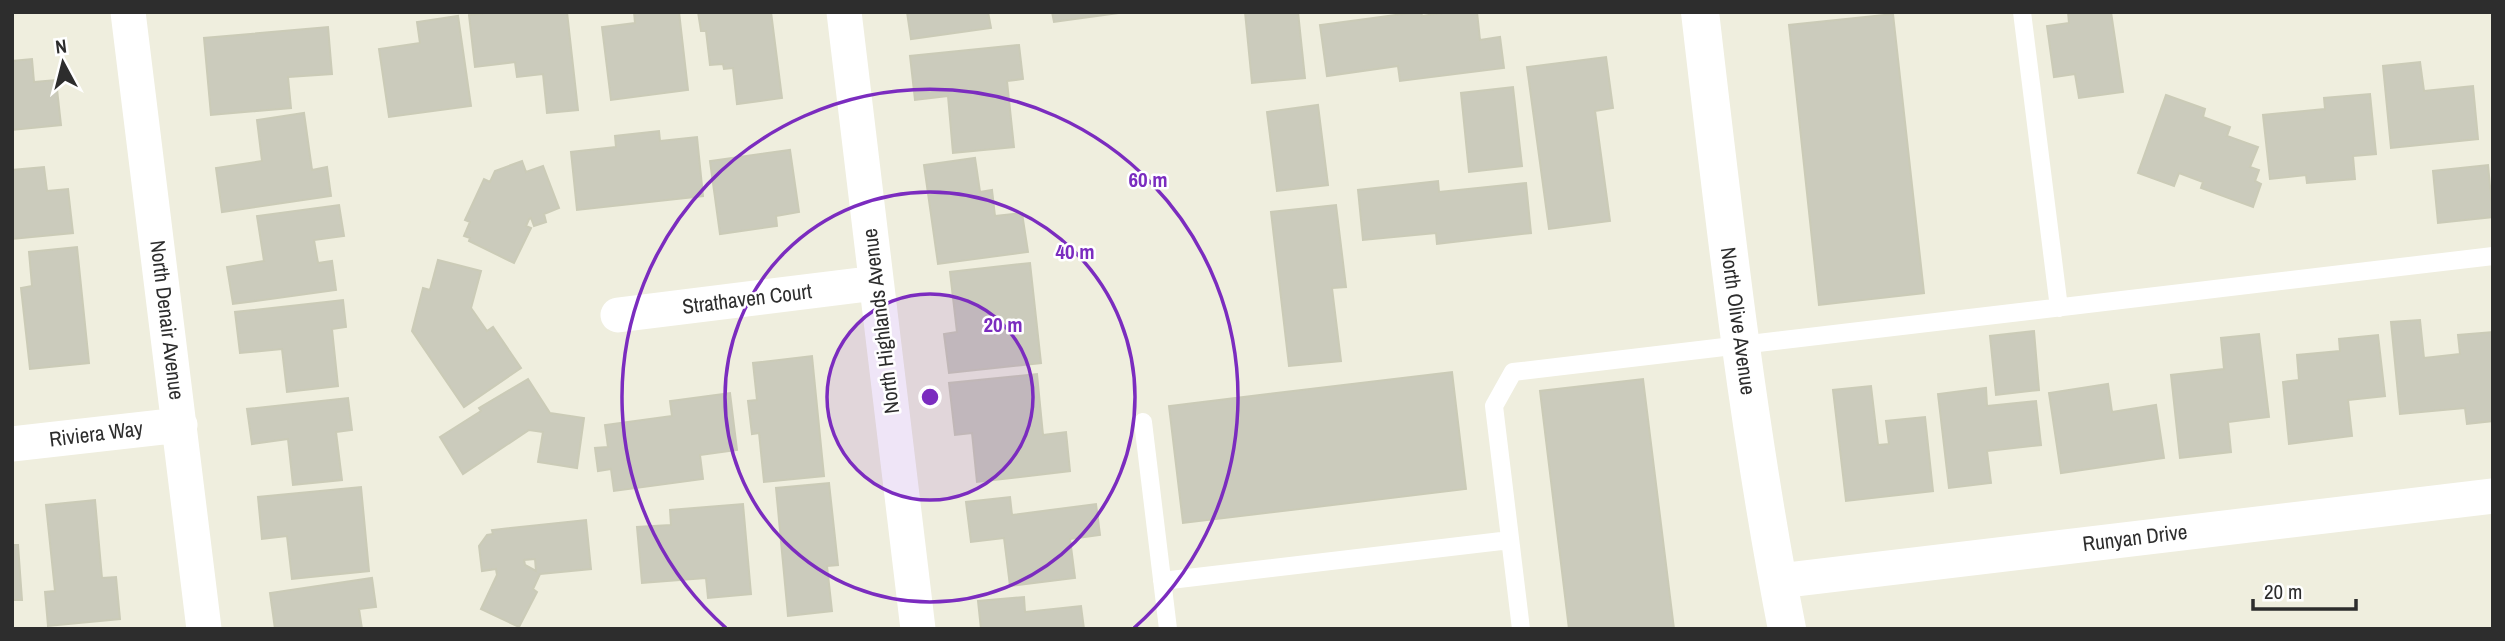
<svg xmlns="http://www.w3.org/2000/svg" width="2505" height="641" font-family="'Archivo Narrow',sans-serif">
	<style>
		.building { fill: #cbcbbc; stroke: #cbcbb7; stroke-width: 2; fill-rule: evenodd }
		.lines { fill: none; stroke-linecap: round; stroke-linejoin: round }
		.service { stroke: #fff; stroke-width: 18 }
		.minor { stroke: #fff; stroke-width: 35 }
		.tertiary { stroke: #fff; stroke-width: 38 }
		.ring { fill: none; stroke: #7b2cbf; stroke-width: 3.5 }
		.labels { text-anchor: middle; stroke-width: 5; stroke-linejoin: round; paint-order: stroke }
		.street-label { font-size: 21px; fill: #2d2d2d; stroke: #fff }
		.centre { fill: #7b2cbf; stroke: #fff; stroke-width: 3.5 }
		.ring-label { font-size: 21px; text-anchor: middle; font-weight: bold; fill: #7b2cbf; stroke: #fff; stroke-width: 5; stroke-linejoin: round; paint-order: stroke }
	</style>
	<rect width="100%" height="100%" fill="#efeede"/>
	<!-- building -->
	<path class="building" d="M494,12H567L578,110L547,113L543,74L517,77L515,62L475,67L469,15Z
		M634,12H679L688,90L611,100L602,27L635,23Z
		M698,12H771L782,98L737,104L733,68L724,69L723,64L710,65L706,31H701Z
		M907,12H988L991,28L911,39Z
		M1052,12H1126L1054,22Z
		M1245,12H1298L1305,78L1252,83Z
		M1418,12H1421L1422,16L1449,12H1477L1480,40L1500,37L1504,68L1400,81L1398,66L1327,76L1320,25Z
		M2068,12H2111L2123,92L2079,98L2075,74L2054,77L2047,26L2069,23Z
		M1893,14L1924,293L1819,305L1789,25Z
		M458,16L471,106L389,117L379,49L420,43L417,22Z
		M328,27L332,74L288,77L291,108L211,115L204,38Z
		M1019,45L1023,79L1007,81L1014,147L953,153L948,96L915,100L910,56Z
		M1606,57L1613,108L1595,111L1610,221L1549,229L1527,67Z
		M32,59L34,82L56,80L61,125L12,130V61Z
		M2420,62L2424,91L2473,86L2478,139L2391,148L2383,66Z
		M1513,87L1522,166L1469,172L1461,93Z
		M2370,94L2376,154L2353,156L2355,179L2307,183L2306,175L2270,179L2263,115L2325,109L2324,98Z
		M2166,95L2205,109L2203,117L2230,127L2227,136L2258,147L2250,167L2259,170L2255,181L2261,184L2253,207L2201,188L2203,182L2179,173L2174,186L2138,173Z
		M1318,105L1328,185L1277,191L1267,112Z
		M304,113L312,170L327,167L331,196L222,212L216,168L262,161L257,120Z
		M659,131L660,141L697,137L703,196L577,210L571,152L616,147L615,136Z
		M790,150L799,212L776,216L777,226L720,234L710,161Z
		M975,158L980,192L992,190L995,216L1022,213L1028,252L938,264L924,165Z
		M522,161L526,172L543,166L559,208L544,214L546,222L534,226L531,218L529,219L526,226L531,228L514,263L469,241L470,238L464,236L470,222L465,220L484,179L490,182L495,171Z
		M2488,165L2493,217L2438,223L2433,171Z
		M44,167L47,191L68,189L73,233L12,239V170Z
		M1438,181L1439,192L1526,183L1531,233L1437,244L1436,233L1363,240L1358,190Z
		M339,205L344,236L314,240L318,263L332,261L336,290L233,304L227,267L264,261L257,216Z
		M1336,205L1346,287L1332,288L1341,361L1289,366L1271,212Z
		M77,247L89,363L30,369L21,288L32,286L29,252Z
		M438,260L481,271L471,308L487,331L493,327L521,368L464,407L412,331L423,288L430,290Z
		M1030,263L1041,363L949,373L944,334L957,332L950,272Z
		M343,300L346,327L332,329L338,386L287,392L282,349L240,353L235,312Z
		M2420,320L2424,358L2460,354L2458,335L2493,332V421L2467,424L2465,408L2400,414L2391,322Z
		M2034,331L2039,390L1996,395L1990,336Z
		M2259,334L2269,417L2228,422L2231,452L2180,458L2171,375L2224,369L2221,338Z
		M2378,335L2385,396L2348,400L2352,436L2289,444L2283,382L2299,380L2297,355L2340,351L2339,339Z
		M812,356L824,476L764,482L759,433L752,434L748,401L757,400L753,363Z
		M1452,372L1466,489L1183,523L1169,406Z
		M1037,374L1043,435L1066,432L1070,471L977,482L972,433L955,435L949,383Z
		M528,379L550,413L584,418L577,468L538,462L543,432L529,430L463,474L440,437L481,411L479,408Z
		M1643,379L1674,629H1569L1540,391Z
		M2108,384L2112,412L2156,405L2164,458L2061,473L2049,393Z
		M1871,386L1878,445L1889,444L1886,421L1925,417L1933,491L1846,501L1833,390Z
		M1986,388L1987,406L2036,401L2041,445L1987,451L1991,483L1949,488L1938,394Z
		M730,393L737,450L700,455L703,479L614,491L611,469L598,471L595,448L608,447L605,425L672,416L670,401Z
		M348,398L352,430L336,432L342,480L293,485L288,439L252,444L247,409Z
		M829,483L838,565L827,566L832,611L788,616L776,488Z
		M361,487L369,571L292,579L287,536L262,539L258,497Z
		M1010,497L1012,515L1096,504L1100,535L1070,539L1075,578L1010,586L1004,538L971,542L966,502Z
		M95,500L102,578L116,577L120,619L48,626L45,592L55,591L46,505Z
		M743,504L751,594L708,598L706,578L642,583L637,527L671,525L670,510Z
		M586,520L591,569L540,574L533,589L537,592L519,627L481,609L497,575L496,569L482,571L479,546L487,535L493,534L492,530ZM535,559L536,571L525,565L524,560Z
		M12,545H18L22,600H12Z
		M372,578L376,607L359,609L362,629H275L270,593Z
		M1024,597L1025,612L1081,606L1084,629H981L978,601Z"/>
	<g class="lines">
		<!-- service -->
		<path class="service" d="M2022,12L2059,308
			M1143,422L1168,629
			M1162,581L1510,540
			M1521,629L1494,406L1513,372L2493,256"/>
		<!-- minor -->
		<path class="minor" d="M128,12L204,629
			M844,12L918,629
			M618,315L876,283
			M12,444L180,425
			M1778,581L2493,496"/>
		<!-- tertiary -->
		<path class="tertiary" d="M1700,12C1724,218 1747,425 1787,629"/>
	</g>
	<!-- distance rings -->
	<circle cx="930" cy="397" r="103" fill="#7b2cbf" fill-opacity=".12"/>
	<g class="ring">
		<circle cx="930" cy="397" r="103"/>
		<circle cx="930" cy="397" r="205"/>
		<path d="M726 628A308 308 0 1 1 1134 628"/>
	</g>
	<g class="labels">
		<!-- street labels -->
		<g class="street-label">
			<text transform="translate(747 299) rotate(-7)" y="7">Strathaven Court</text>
			<text transform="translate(167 320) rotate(83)" y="7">North Denair Avenue</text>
			<text transform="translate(881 321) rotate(-97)" y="7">North Highlands Avenue</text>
			<text transform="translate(1738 321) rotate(82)" y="7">North Olive Avenue</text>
			<text transform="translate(96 434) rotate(-7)" y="7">Riviera Way</text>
			<text transform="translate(2135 538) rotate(-7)" y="7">Runyan Drive</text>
		</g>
	</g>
	<circle cx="930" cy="397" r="10" class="centre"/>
	<g class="ring-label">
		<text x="1148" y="187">60 m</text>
		<text x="1075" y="259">40 m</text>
		<text x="1003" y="332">20 m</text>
	</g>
	<!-- border -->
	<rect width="2505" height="641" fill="none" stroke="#2d2d2d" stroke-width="28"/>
	<!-- north arrow -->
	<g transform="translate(63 63) rotate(353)" stroke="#ffffff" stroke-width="5" paint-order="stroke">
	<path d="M0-5L12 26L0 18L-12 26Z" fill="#2d2d2d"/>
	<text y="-10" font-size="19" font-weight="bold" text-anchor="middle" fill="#2d2d2d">N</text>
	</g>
	<!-- scale -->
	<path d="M2253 599v10h103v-10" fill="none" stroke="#2d2d2d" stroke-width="3.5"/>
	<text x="2264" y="599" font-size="21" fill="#2d2d2d" stroke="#ffffff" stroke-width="5" paint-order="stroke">20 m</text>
</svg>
